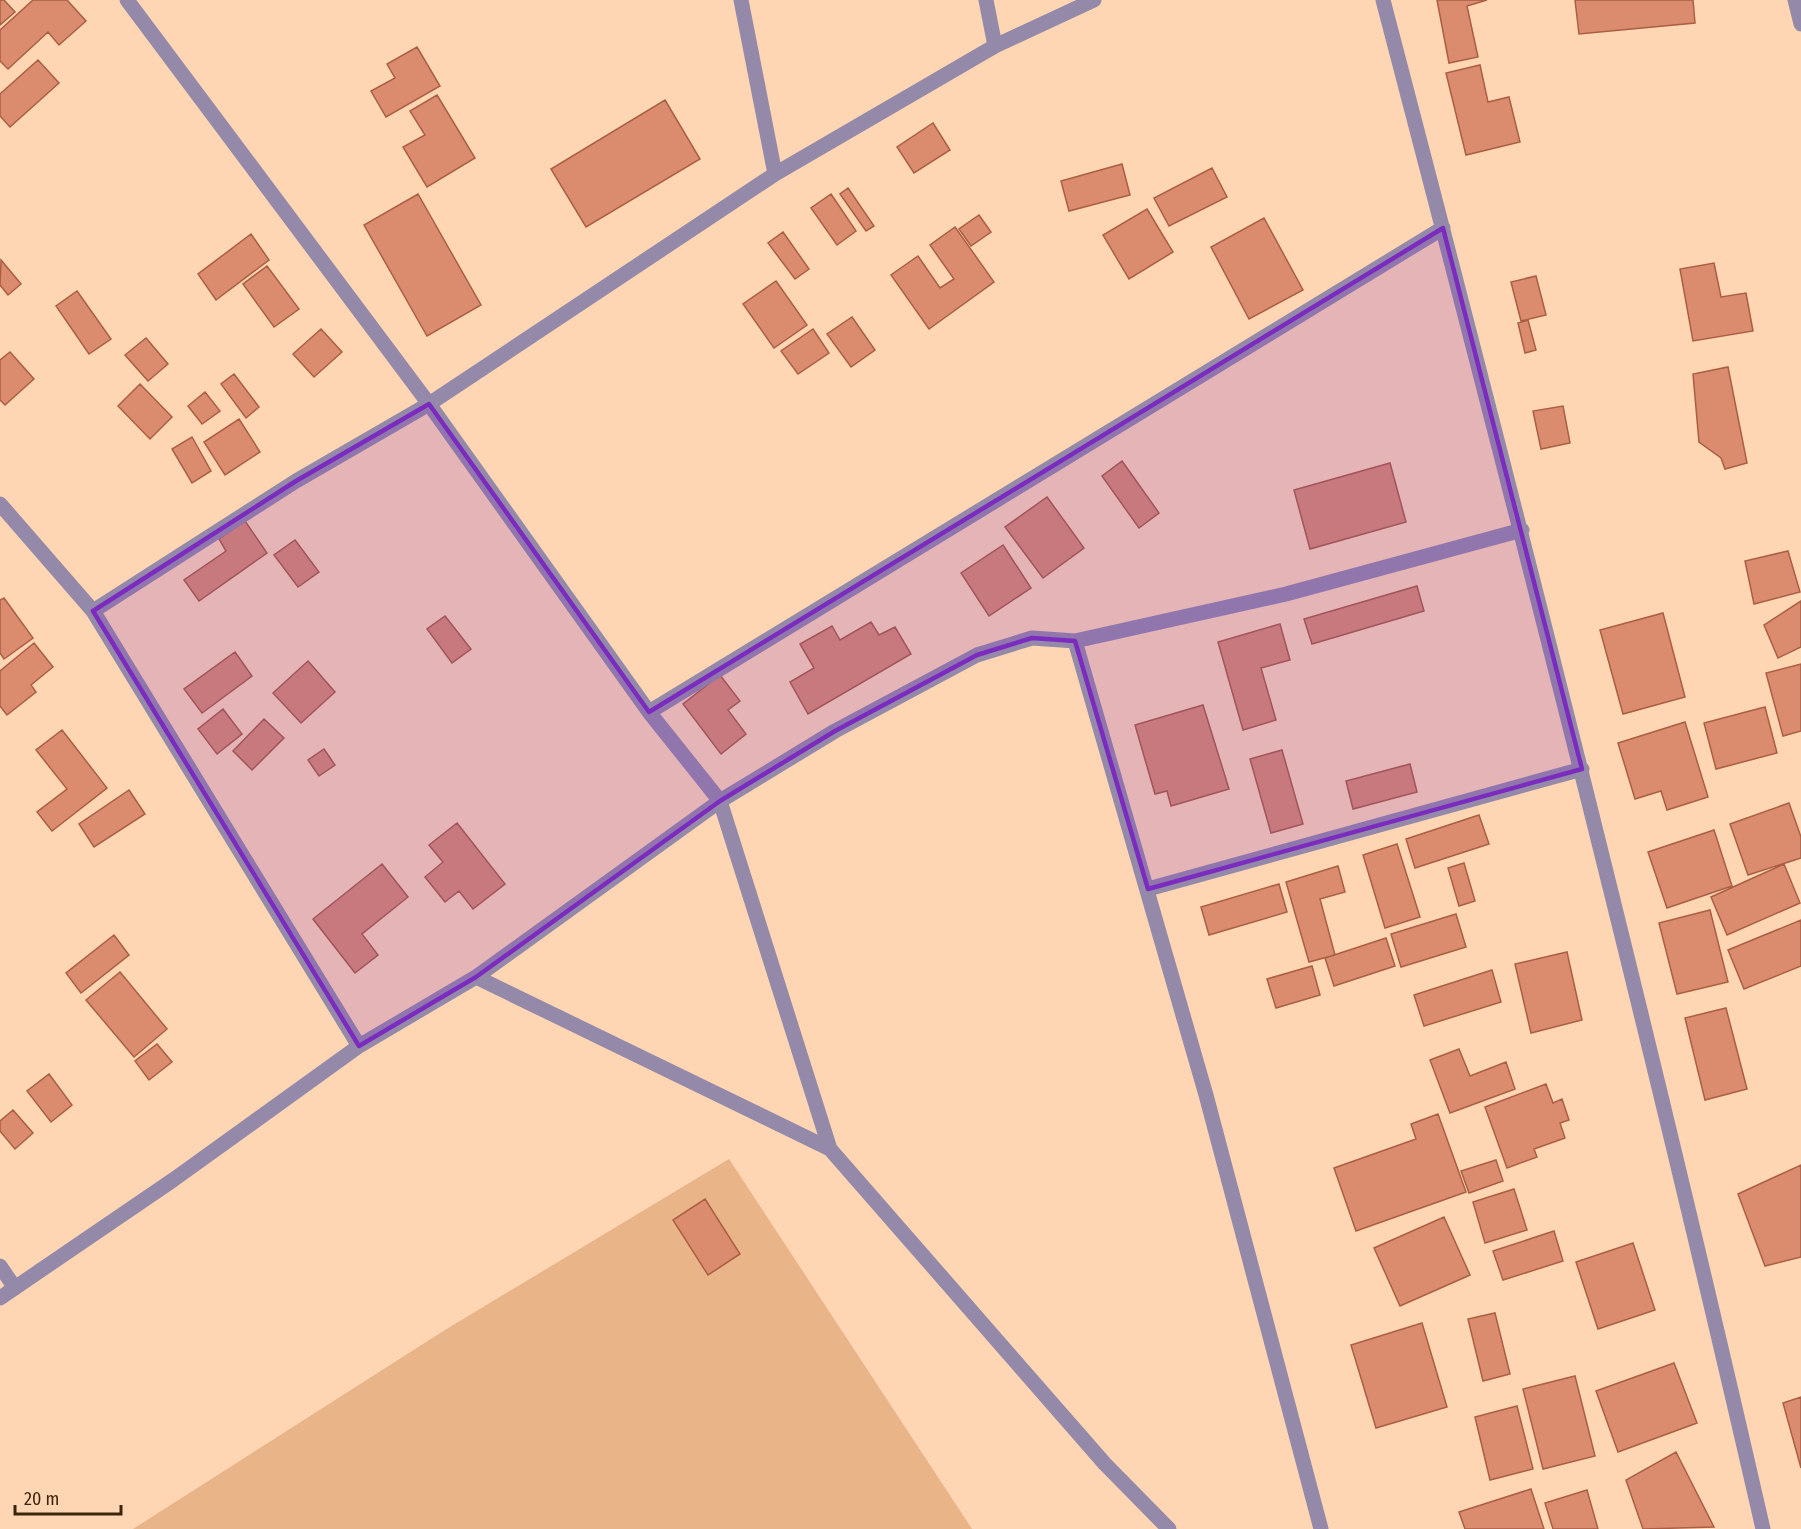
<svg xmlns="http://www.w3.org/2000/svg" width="1801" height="1529" font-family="'Fira Sans Condensed',sans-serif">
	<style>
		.green { fill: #e8b488 }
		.building { fill: #db8c6f; stroke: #aa5f43; stroke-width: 1.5 }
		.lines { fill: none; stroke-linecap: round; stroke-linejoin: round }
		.minor { stroke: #9589a9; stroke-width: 15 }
		.marked { fill: #7b2cbf; fill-opacity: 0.2; stroke: #7b2cbf; stroke-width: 4.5; stroke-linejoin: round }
	</style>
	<rect width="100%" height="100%" fill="#fed6b4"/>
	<!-- green -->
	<path class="green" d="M729,1159L972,1529H133L445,1330Z"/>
	<!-- building -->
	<path class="building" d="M0,0H4L15,12L0,25Z
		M33,0H67L86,21L59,45L48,32L8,69L0,61V30Z
		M1437,0H1487L1467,6L1478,57L1449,63Z
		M1575,0H1693L1695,23L1579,34Z
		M417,47L440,86L386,117L371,91L395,78L387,64Z
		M38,60L59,83L10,127L0,116V94Z
		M1480,65L1488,102L1509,97L1520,142L1466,155L1446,73Z
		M437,95L475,158L427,187L403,147L425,135L410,111Z
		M665,100L700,159L586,227L551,169Z
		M933,123L950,150L914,173L897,147Z
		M1122,164L1130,195L1069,211L1061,181Z
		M1212,168L1227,197L1169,226L1154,198Z
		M848,188L874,226L866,231L840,194Z
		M418,194L481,305L427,336L364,225Z
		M831,194L856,231L837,245L811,208Z
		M1147,209L1173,252L1129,279L1103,235Z
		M979,215L991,232L971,246L959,229Z
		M1264,218L1303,290L1249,319L1211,247Z
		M955,227L994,282L929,329L891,275L918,256L940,288L954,279L930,245Z
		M783,232L809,269L795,279L768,243Z
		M251,234L269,260L216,300L198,274Z
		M1,260L21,284L8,295L0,285Z
		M1714,263L1721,297L1746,293L1753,331L1693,341L1680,269Z
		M267,266L299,309L274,327L243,284Z
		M1536,276L1546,315L1521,321L1511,282Z
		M776,281L807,325L774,348L743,304Z
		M77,291L111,339L89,354L56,306Z
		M852,317L875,350L851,367L827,334Z
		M1528,320L1536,350L1525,353L1518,323Z
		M321,329L342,352L314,377L293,354Z
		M813,329L829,353L798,374L781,351Z
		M146,338L168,364L148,381L125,355Z
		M10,352L34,379L5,405L0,400V360Z
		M1728,367L1747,463L1725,469L1721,458L1699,442L1693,374Z
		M234,374L259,407L246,418L221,384Z
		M140,384L172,417L150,439L118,406Z
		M205,392L220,411L202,424L188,406Z
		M1563,406L1570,443L1541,449L1533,411Z
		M239,419L260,452L225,475L204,442Z
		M192,437L211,471L192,483L172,449Z
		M1122,461L1159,513L1139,528L1102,476Z
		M1390,463L1406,522L1310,549L1294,490Z
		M1047,497L1084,548L1043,578L1005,527Z
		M245,521L267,553L199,601L184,580L226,551L219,539Z
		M295,540L319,572L298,587L274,555Z
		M1003,545L1031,588L989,616L961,573Z
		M1788,551L1800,592L1754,604L1745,561Z
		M1417,586L1424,611L1312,644L1304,619Z
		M4,598L33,638L4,659L0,653V600Z
		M1801,601V647L1778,658L1764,625Z
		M1663,613L1685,697L1623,714L1600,630Z
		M445,616L471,649L452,663L427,629Z
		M871,622L879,635L895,627L911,654L808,714L790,682L814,668L800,644L832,626L840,640Z
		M1280,624L1290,660L1261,668L1276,720L1243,730L1218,642Z
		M34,643L53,667L31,685L36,692L7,715L0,706V671Z
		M235,652L252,676L202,713L184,689Z
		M308,661L335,692L301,723L273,693Z
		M1801,664V731L1783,736L1766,673Z
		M720,675L740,701L728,710L746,734L721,754L683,704Z
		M1203,705L1229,789L1171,806L1167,791L1155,794L1135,725Z
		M1765,707L1777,753L1716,769L1704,723Z
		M223,709L242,734L217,754L198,729Z
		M264,719L284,738L252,770L233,751Z
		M1685,722L1708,797L1667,810L1661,791L1635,799L1618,743Z
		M62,730L107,788L52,831L37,812L67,789L36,750Z
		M324,749L335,765L319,776L308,760Z
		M1282,750L1303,824L1271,833L1250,759Z
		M1410,764L1417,792L1353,809L1346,781Z
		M129,790L145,814L94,847L79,824Z
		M1789,803L1801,837V858L1748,875L1730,824Z
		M1479,815L1489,844L1415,868L1406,839Z
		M457,823L505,884L473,909L459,891L445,902L425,877L443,862L429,845Z
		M1714,830L1732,886L1667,908L1648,852Z
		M1397,844L1420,917L1385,928L1363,855Z
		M1464,863L1475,901L1459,906L1448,868Z
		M382,864L408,897L362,934L378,955L355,973L313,919Z
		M1784,864L1800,903L1727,935L1711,897Z
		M1338,866L1345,892L1320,899L1335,955L1309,962L1286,882Z
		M1279,884L1287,912L1209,935L1201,907Z
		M1710,910L1728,982L1677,994L1659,923Z
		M1456,914L1466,947L1401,967L1391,934Z
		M1801,920V966L1744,989L1728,950Z
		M114,935L129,955L81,993L66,973Z
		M1386,938L1395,966L1334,986L1325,958Z
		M1567,952L1582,1020L1531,1033L1515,964Z
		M1312,966L1320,995L1276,1008L1267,979Z
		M1492,970L1501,1002L1424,1026L1414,995Z
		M120,972L167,1029L134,1057L86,1000Z
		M1726,1008L1747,1089L1705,1100L1685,1018Z
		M157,1044L172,1062L149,1080L135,1061Z
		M1459,1049L1470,1076L1506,1062L1515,1089L1450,1113L1430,1060Z
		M49,1074L72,1105L51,1122L27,1091Z
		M1546,1084L1553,1103L1562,1099L1569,1120L1560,1123L1565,1138L1534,1149L1537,1157L1507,1168L1485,1107Z
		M13,1110L33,1133L15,1149L0,1131V1121Z
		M1438,1114L1466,1192L1356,1231L1334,1168L1416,1139L1411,1124Z
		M1496,1160L1503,1181L1469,1193L1461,1171Z
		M1801,1165V1257L1765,1266L1738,1194Z
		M1514,1189L1527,1230L1485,1243L1473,1202Z
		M705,1199L740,1254L708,1275L673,1220Z
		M1444,1217L1470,1275L1400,1306L1374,1248Z
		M1554,1231L1563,1261L1503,1280L1493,1251Z
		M1633,1243L1655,1310L1598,1329L1576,1262Z
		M1495,1313L1510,1374L1483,1381L1468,1319Z
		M1422,1323L1447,1407L1376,1428L1351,1345Z
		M1674,1363L1697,1423L1618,1452L1596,1391Z
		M1575,1376L1595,1456L1543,1469L1523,1389Z
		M1801,1397V1468L1783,1403Z
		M1517,1406L1533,1469L1490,1480L1475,1417Z
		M1676,1452L1714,1527L1643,1529L1626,1480Z
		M1531,1489L1544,1529H1465L1459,1512Z
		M1587,1490L1598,1529H1553L1545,1503Z"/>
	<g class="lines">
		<!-- minor -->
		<path class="minor" d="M127,0L429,404L649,712L720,801L830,1149L1105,1464L1169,1529
			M741,0L775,174
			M986,0L995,46
			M1383,0C1516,508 1646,1017 1763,1529
			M1795,0L1801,24
			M0,504L93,611L359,1046
			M93,611L296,481L429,404L775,174L995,46L1094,0
			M1075,641L1206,1095L1321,1529
			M649,712L1443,228
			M1148,889L1582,769
			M476,977L830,1149
			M0,1266L15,1288
			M0,1298L173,1180L359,1046L476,977L720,801L835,731L977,655L1032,638L1075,641L1286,594L1522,530"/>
	</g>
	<!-- marked area -->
	<path class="marked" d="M1443,228L1582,769L1148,889L1075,641L1032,638L977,655L835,731L720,801L476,977L359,1046L93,611L296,481L429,404L649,712Z"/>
	<!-- scale -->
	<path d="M15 1505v9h106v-9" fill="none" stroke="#3d240c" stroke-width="3"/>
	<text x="24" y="1505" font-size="18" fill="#3d240c" stroke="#fed6b4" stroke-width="4.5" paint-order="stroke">20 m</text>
</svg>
